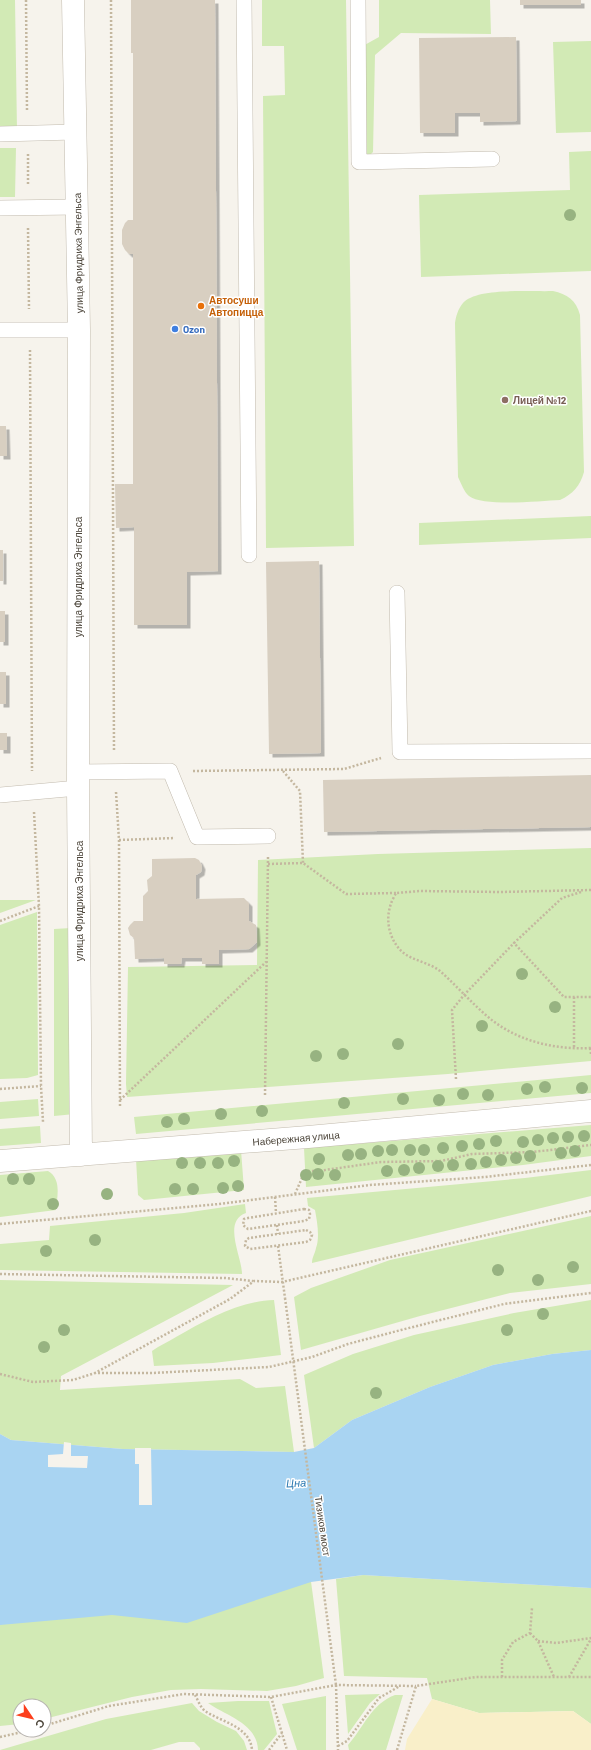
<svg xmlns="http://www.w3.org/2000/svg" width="591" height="1750" font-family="Barlow,sans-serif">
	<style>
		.green { fill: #d2eab5 }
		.sand { fill: #f9efc9 }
		.water { fill: #a9d4f2 }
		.pier { fill: #f6f3ec }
		.building { fill: #d8cfc1; filter: url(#shadow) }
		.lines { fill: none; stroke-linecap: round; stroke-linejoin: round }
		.lane-casing { stroke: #c2bbae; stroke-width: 16 }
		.street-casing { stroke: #c2bbae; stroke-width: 23 }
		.path { stroke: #c4b79f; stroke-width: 2.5; stroke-dasharray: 2 2; stroke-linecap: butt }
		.lane { stroke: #fff; stroke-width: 15 }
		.street { stroke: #fff; stroke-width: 22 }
		.path-bridge { stroke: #c4b79f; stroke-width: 2.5; stroke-dasharray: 2 2; stroke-linecap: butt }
		.tree { fill: #97b381 }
		.food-dot { fill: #e8710a; stroke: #fff; stroke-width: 1.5 }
		.shop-dot { fill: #3f7fe0; stroke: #fff; stroke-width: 1.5 }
		.education-dot { fill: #8d6e63; stroke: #fff; stroke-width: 1.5 }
		.labels { text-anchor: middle; stroke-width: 3; stroke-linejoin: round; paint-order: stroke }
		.street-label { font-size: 10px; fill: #4b4439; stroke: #fff }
		.food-label { font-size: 10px; font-weight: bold; fill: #c56008; stroke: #fff; text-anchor: start }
		.shop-label { font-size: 10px; font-weight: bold; fill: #366cbe; stroke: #fff; text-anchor: start }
		.education-label { font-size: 10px; font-weight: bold; fill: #785e54; stroke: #fff; text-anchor: start }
		.water-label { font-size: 11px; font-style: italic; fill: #2e7ab2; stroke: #fff }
	</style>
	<defs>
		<filter id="shadow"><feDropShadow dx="3.5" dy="3.5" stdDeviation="0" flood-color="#0004"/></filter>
	</defs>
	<rect width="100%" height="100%" fill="#f6f3ec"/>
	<!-- green -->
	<path class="green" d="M0,0H15L17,131H0Z
		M262,0H346L354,546L266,548L263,96L285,95L284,46H262Z
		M379,0H490L491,34L401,33L375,55L373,152L369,156L365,152L361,47L379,37Z
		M591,41V132L556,133L553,42Z
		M0,148H16L15,197H0Z
		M591,151V271L421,277L419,195L570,190L569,152Z
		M553,291C567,294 576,300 580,315L584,472C580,486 573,494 560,500C541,501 483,507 469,496C464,492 461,483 458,477L455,323C456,316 458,309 463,303C477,287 531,292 553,291Z
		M591,516V538L419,545V523Z
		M591,848V1061L448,1074L127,1097L126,1084L128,967L257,965L258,860L378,854Z
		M0,900H36L0,913Z
		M37,912L38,1075L27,1078L0,1079V925Z
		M71,928L75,1114L54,1116V929Z
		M591,1075V1093L136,1134L134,1117Z
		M38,1099L39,1116L0,1119V1102Z
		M591,1125V1156L523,1165L306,1187L304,1148Z
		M40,1126L41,1143L0,1146V1129Z
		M241,1150L244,1190L144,1200L138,1195L136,1159Z
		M591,1170V1196L312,1263C312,1257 315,1254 316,1248C320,1237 317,1221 315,1210L308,1206L307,1198L525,1178Z
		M48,1171C62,1179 57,1197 56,1210L0,1217V1175Z
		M245,1204L246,1213C222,1221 242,1257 242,1274L0,1270V1242V1244L49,1240L50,1226L184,1213Z
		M591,1216V1284L510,1293L420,1316L301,1350L294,1297L311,1288L390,1260Z
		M0,1280L233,1285L61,1376L60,1390L240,1379L256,1388L285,1386L294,1452L123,1449L11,1440L0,1434Z
		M274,1300L281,1355L213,1363L154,1366L152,1351C160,1345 168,1342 176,1337C206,1320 239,1301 274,1300Z
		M591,1300V1350L552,1354L493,1365L430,1387L352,1420L314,1448L304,1375L353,1354L414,1335L514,1313Z
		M305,1537L324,1678L296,1686L267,1691L201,1689L171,1690L132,1697L44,1719V1706H20V1724L0,1726V1623Z
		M363,1575L591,1588V1724L573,1711L479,1713L432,1699L427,1678L344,1676L336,1579Z
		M380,1694L370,1703L348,1734L345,1695Z
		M395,1695H403L386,1750H349L348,1745C364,1727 371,1704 395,1695Z
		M326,1696V1750H297L282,1704Z
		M238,1701H269L277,1734L264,1750H258C257,1723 226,1716 208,1703Z
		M192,1703L199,1711L217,1722L236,1731L244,1741L247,1750H200V1748L194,1742H179L151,1750H0L106,1719Z"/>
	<!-- sand -->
	<path class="sand" d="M432,1699L479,1713L573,1711L591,1724V1750H405L407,1739Z"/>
	<!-- water -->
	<path class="water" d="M591,1350V1588L363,1575L311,1582L187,1623L112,1615L0,1625V1434L11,1440L123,1449L294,1452L314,1448L352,1420L430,1387L493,1365L552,1354Z"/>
	<!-- pier -->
	<path class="pier" d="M64,1442L71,1443V1456H88L87,1468L48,1467V1455L63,1454Z
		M135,1448H151L152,1505H139V1464H135Z"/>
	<!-- building -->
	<path class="building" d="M131,0H215L218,571L187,572V625H134V527L116,528L115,484H133V254H129L125,250L122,244V230L125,223L128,220H133V53H131Z
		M520,0H581V5H520Z
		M516,37L517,121L480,122V113H455V133H420L419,38Z
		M0,426H6L7,456H0Z
		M0,550H3V581H0Z
		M319,561L321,753L269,754L266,562Z
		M0,611H5V642H0Z
		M0,672H6V704H0Z
		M0,733H7V750H0Z
		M591,775V827L324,832L323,780Z
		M195,858L199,860L202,866L201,872L196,875V899L244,898L249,903V921L256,925L257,942L249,949L219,950V964H202V958H182L181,964H164V958L135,959L134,938L130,935L128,928L130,925L134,921H143V896L148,891L147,880L152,876V859Z"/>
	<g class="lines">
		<defs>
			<path id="lane" d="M244,0L249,555
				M358,0L359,162L492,159
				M0,134L75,132
				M0,208L77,207
				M0,330H79
				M397,593L400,752L591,751
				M78,772L170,771L197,837L268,836
				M0,795L78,788"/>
			<path id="street" d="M73,0L79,330L78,788L81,1155
				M0,1161L308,1137L591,1111"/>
		</defs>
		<!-- lane casing -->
		<use href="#lane" class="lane-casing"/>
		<!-- street casing -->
		<use href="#street" class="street-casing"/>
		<!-- path -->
		<path class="path" d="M26,0L27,111
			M111,0L114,751
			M28,154V185
			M28,228L29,309
			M30,350L32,771
			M193,771L344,769L381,758
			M283,771L300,791L303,863
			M116,792L119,840L120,1107
			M34,812L39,906L41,1086L43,1122
			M119,840L175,838
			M268,864L303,863L346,894L396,893
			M591,890L500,892L420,891L396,893C394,897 391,902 390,907C385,923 391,944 405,954C415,961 430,963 440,971C458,987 474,1006 493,1021C521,1042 557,1050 591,1048
			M581,892L562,898L514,943L564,997H591
			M0,921L39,906
			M574,997V1049
			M590,1048L591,1054
			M456,1079L452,1010L464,995L514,943
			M0,1089L41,1086
			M265,1095L268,857
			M120,1100L266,962
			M295,1194L305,1171H318L381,1162L441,1161L472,1154L533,1152L591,1145
			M275,1197L276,1213
			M304,1209L309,1210L310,1214L309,1219L304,1221L248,1229L243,1225L244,1219L248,1218Z
			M591,1211L282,1282L254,1281L230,1299L95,1373H152L269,1367L312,1357L348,1344L401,1330L504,1304L591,1293
			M0,1224L219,1204L370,1185L485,1177L591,1165
			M277,1225L278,1234
			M306,1230L310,1232L312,1235L310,1240L306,1242L250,1249L245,1246L246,1240L249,1238Z
			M278,1246L285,1298
			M0,1274L225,1278L253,1281
			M0,1374L33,1382L73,1380L95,1373
			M530,1633L538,1641L554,1677
			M538,1641L556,1643L591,1638
			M502,1677V1660L513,1642L530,1633L532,1608
			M569,1677L591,1639
			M336,1685L338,1750
			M195,1695C198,1700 200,1707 205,1711C221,1722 250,1726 252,1750
			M271,1697L287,1750
			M44,1726L109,1706L184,1694L271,1697L336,1685L416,1686
			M0,1737L31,1730
			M338,1746L347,1741L379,1698L400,1686
			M269,1750L282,1733
			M397,1750L416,1686L476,1677H591"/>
		<!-- lane -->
		<use href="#lane" class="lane"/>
		<!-- street -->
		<use href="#street" class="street"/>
		<!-- path-bridge -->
		<path class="path-bridge" d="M285,1298L336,1685"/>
	</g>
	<!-- trees -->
	<g class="tree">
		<circle cx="570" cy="215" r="6"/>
		<circle cx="522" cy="974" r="6"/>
		<circle cx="555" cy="1007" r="6"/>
		<circle cx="482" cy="1026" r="6"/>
		<circle cx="398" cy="1044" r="6"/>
		<circle cx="343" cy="1054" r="6"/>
		<circle cx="316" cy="1056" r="6"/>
		<circle cx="545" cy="1087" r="6"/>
		<circle cx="582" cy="1088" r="6"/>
		<circle cx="527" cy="1089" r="6"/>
		<circle cx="463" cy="1094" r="6"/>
		<circle cx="488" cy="1095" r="6"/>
		<circle cx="403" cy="1099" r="6"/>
		<circle cx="439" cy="1100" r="6"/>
		<circle cx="344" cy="1103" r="6"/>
		<circle cx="262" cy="1111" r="6"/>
		<circle cx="221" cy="1114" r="6"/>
		<circle cx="184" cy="1119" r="6"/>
		<circle cx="167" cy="1122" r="6"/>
		<circle cx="584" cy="1136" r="6"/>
		<circle cx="568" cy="1137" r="6"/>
		<circle cx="553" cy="1138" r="6"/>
		<circle cx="538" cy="1140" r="6"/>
		<circle cx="496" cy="1141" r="6"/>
		<circle cx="523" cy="1142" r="6"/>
		<circle cx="479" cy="1144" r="6"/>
		<circle cx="462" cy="1146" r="6"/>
		<circle cx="443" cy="1148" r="6"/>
		<circle cx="392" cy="1150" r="6"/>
		<circle cx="410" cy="1150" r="6"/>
		<circle cx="424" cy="1150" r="6"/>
		<circle cx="378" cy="1151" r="6"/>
		<circle cx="575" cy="1151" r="6"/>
		<circle cx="561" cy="1153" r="6"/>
		<circle cx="361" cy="1154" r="6"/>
		<circle cx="348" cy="1155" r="6"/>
		<circle cx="530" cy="1156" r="6"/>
		<circle cx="516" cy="1158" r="6"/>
		<circle cx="319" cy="1159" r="6"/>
		<circle cx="501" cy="1160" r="6"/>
		<circle cx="234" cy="1161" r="6"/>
		<circle cx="486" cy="1162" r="6"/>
		<circle cx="182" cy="1163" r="6"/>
		<circle cx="200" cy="1163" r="6"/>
		<circle cx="218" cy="1163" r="6"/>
		<circle cx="471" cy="1164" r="6"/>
		<circle cx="453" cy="1165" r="6"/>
		<circle cx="438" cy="1166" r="6"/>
		<circle cx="419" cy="1168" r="6"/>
		<circle cx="404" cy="1170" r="6"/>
		<circle cx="387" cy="1171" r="6"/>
		<circle cx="318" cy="1174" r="6"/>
		<circle cx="306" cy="1175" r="6"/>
		<circle cx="335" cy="1175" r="6"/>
		<circle cx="13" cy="1179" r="6"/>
		<circle cx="29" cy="1179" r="6"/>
		<circle cx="238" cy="1186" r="6"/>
		<circle cx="223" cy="1188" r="6"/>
		<circle cx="175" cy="1189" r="6"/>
		<circle cx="193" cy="1189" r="6"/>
		<circle cx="107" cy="1194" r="6"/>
		<circle cx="53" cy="1204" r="6"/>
		<circle cx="95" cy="1240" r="6"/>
		<circle cx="46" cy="1251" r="6"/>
		<circle cx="573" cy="1267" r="6"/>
		<circle cx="498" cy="1270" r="6"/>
		<circle cx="538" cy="1280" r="6"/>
		<circle cx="543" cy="1314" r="6"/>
		<circle cx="64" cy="1330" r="6"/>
		<circle cx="507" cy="1330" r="6"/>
		<circle cx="44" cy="1347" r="6"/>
		<circle cx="376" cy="1393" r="6"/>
	</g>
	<!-- markers -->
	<circle class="food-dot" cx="201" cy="306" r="4"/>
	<circle class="shop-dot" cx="175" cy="329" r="4"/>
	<circle class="education-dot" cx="505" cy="400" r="4"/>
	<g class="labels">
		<!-- street labels -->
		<g class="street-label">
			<text transform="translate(78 253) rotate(-91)" y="4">улица Фридриха Энгельса</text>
			<text transform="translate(78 577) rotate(-90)" y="4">улица Фридриха Энгельса</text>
			<text transform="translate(79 901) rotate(-90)" y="4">улица Фридриха Энгельса</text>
			<text transform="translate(296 1138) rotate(-5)" y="4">Набережная улица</text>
			<text transform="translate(323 1526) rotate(82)" y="4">Тизиков мост</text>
		</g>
		<!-- food labels -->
		<g class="food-label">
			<text x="209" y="304">Автосуши<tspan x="209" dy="12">Автопицца</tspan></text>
		</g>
		<!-- shop labels -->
		<g class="shop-label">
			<text x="183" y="333">Ozon</text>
		</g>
		<!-- education labels -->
		<g class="education-label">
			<text x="513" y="404">Лицей №12</text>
		</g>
		<!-- water labels -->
		<g class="water-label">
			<text transform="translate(296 1483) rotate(-3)" y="4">Цна</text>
		</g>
	</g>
	<!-- north arrow -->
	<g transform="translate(32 1718) rotate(125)"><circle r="19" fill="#ffffff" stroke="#b7b4b0"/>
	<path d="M0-3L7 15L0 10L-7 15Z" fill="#fc3f1d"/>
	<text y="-6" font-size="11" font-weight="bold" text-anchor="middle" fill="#4b4439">С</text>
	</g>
</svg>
